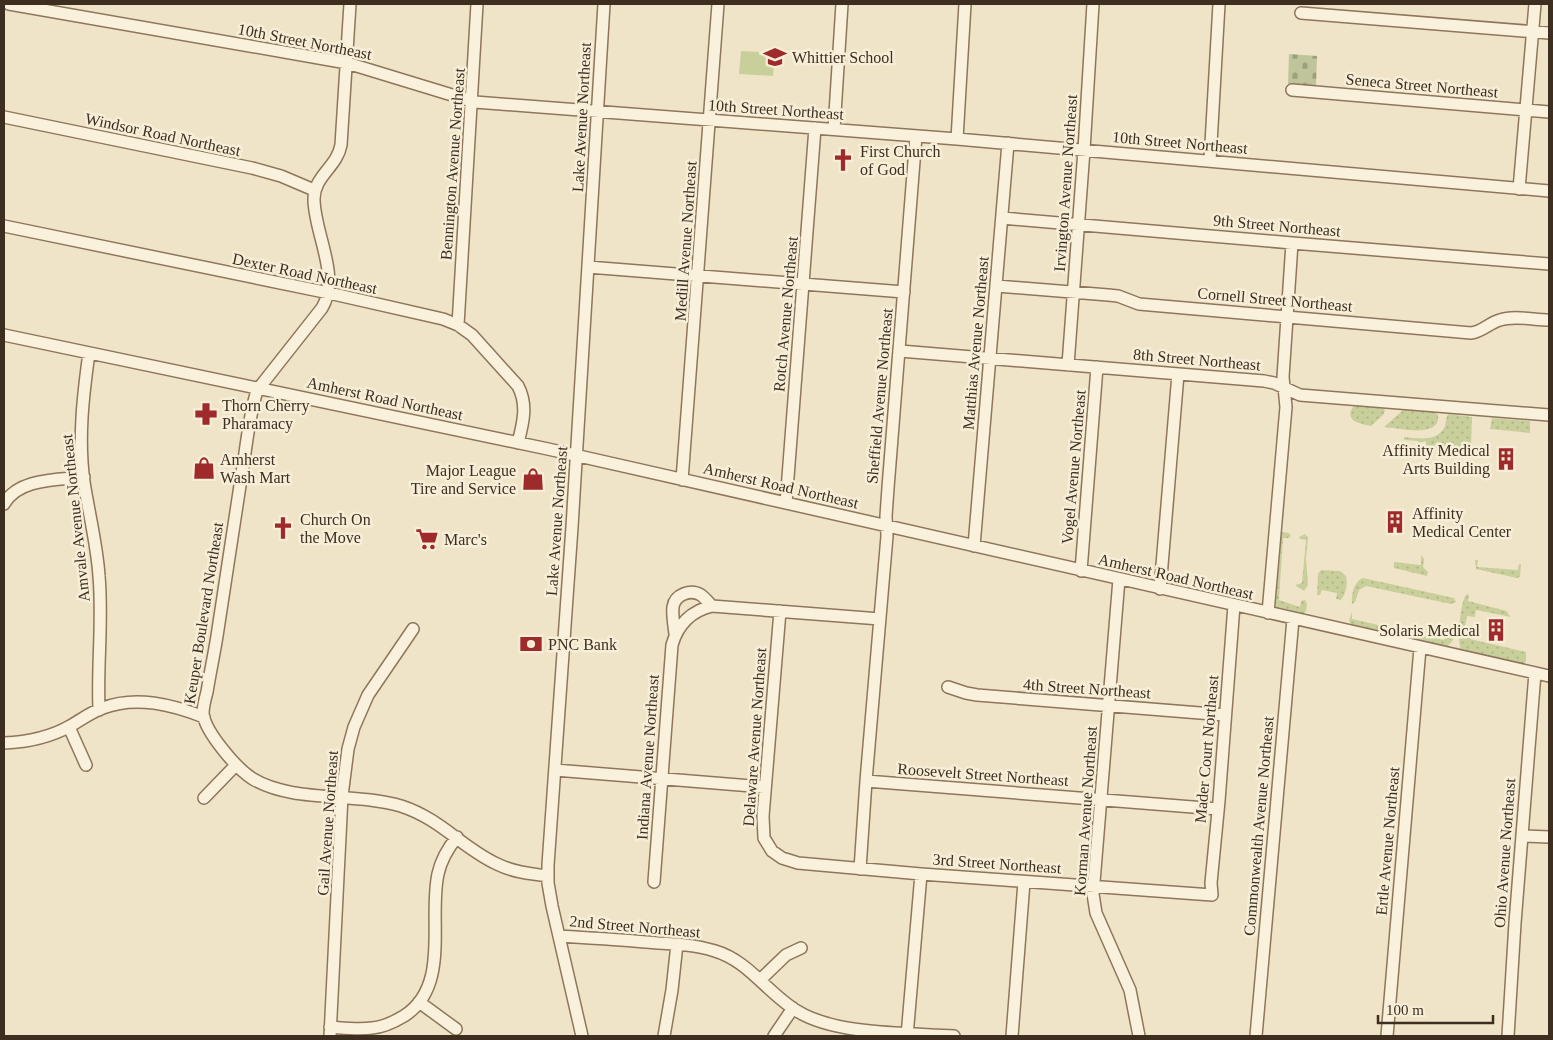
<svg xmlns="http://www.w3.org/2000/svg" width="1553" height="1040" font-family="Georgia,serif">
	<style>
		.grass { fill: url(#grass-dots) }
		.cemetery { fill: url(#cemetery-stones) }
		.pitch { fill: #c9cf9b }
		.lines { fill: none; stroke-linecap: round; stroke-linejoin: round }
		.minor-casing { stroke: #8d765c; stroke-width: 14 }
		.minor { stroke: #faf1dc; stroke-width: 11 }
		.labels { text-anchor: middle; stroke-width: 5; stroke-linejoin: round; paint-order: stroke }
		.street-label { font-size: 16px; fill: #3d2e20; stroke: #f7eed8 }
		.poi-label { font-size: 16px; fill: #3d2e20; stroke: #f7eed8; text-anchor: start }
	</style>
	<defs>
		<pattern id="grass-dots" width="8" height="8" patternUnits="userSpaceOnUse" patternTransform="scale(1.25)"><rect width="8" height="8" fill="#c9cf9b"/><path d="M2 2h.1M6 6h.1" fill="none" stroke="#aeb285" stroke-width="1.8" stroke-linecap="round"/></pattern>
		<pattern id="cemetery-stones" width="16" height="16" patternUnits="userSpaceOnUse" patternTransform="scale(1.25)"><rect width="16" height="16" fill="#bfc49a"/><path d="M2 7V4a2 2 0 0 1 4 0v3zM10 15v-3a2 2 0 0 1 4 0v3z" fill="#9ca07d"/></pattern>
	</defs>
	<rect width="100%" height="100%" fill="#f0e4c8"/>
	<!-- grass -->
	<path class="grass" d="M1356,406L1385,408L1384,414L1371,426C1360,424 1344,421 1353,407Z
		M1403,410L1435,412L1438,415C1441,439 1399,428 1384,427Z
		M1448,414L1472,417L1471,447L1469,457L1450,455V452L1439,451V448L1426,447V441L1418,443V441L1404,440V437C1418,438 1437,443 1445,426C1446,421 1446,418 1448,414Z
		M1492,418L1530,421V433L1490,429Z
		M1281,532L1289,533L1291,536L1288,538H1283L1279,600L1300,607L1301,601L1305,600L1307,604L1306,611L1303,614L1275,607Z
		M1305,534L1308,538L1306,559L1308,585L1304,591L1295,585L1302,583L1306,540L1300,539L1299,537Z
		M1421,555L1424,559L1423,567L1428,572L1427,576L1394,568V562L1421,565Z
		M1475,560H1478L1477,567L1518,570L1519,564H1521L1520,577L1517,578L1476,569Z
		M1321,570L1340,571L1346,576C1348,583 1346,594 1341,600L1336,599L1337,593L1322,590L1320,595H1317L1318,574Z
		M1363,578L1454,598L1456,602L1451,604L1366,586L1359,590L1355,602L1352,604C1351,595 1354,581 1363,578Z
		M1467,594L1469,595L1468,601L1507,611L1508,614L1511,617L1476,610L1475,617L1467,616L1465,626L1472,628L1470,639L1526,652V661L1523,664L1461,650C1457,642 1460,599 1467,594Z
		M1352,612V619L1444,640L1447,633L1453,635V640L1447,647L1351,625L1349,620Z"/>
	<!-- cemetery -->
	<path class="cemetery" d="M1289,54L1317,56L1316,86L1288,85Z"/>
	<!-- pitch -->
	<path class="pitch" d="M741,51L775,53L773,76L739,74Z"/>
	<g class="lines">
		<defs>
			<path id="minor" d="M9,4L347,63L475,102L957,139L1549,191
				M350,4L341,145C337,167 314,176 314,199C314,233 341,276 322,308L259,388L256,394C248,421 246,451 241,479C233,531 225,584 217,636C214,655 210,673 207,692C205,699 203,707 203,714C206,733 237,769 253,779C293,803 354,792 401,806C441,819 461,847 497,864C513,872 531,874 548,876
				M1301,13L1549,33
				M1292,90L1549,112
				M4,117L252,168L281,176L314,190
				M834,129L842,4
				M957,139L965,4
				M1210,161L1219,4
				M1519,189L1535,4
				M1002,218L1292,243L1549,264
				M4,226L329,293L443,319L458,325L472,335L518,386C528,405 523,423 518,443
				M588,267L904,292
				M997,286L1108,295L1118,296L1139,304L1471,333C1482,332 1489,323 1500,320C1514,315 1534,320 1549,320
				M458,325L477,4
				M4,335L548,449L1549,676
				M900,351L1264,381L1274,383L1300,395L1549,415
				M89,353C83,396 78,439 84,482C89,514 97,545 99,576C103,621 97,665 99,710
				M1068,365L1084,150L1093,4
				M682,480L718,4
				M786,503L815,128
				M4,504C18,478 58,480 84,477
				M974,546L1008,143
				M1081,571L1097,367
				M1119,579L1093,894L1096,913L1130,990L1139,1036
				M1160,589L1178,374
				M780,611L763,816L764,838L772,851L782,858L798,863L921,874L1212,895L1211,883L1219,801L1234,605
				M1268,613L1286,407L1283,377L1292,243
				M675,634C674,625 672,615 673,607C675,594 691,589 701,595C705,598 709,603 712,606L880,619
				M948,687L966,693L977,695L1225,715
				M69,727L86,765
				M4,743C27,742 49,738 70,726C81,720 91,712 103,708C136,695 173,705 204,717
				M555,770L765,787
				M866,781L1218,809
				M204,798L236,765
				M1522,836L1549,837
				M860,869L866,781L887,536L886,516L888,488L916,136
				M654,882L672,645C678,624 691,611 712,606
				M559,936C592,938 625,940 658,943C677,944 696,945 715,951C749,961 767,993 797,1011C835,1035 909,1033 954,1036
				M760,980L786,955L801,948
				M419,1002L456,1029
				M330,1027C344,1028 358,1030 372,1028C384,1027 394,1022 404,1016C451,986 428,919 438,874C441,860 448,848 457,837
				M330,1036L342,796L348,749L354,727L368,695L413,629
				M582,1036L552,906L548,883V865L572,527L604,4
				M664,1036L672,990L677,944
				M774,1036L793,1008
				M907,1036L921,874
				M1012,1036L1024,882
				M1256,1036L1293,619
				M1387,1036L1420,648
				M1508,1036L1515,923L1535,673"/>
		</defs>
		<!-- minor casing -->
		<use href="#minor" class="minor-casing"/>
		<!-- minor -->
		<use href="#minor" class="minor"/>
	</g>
	<!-- icons -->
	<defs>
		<symbol id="school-bare" viewBox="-9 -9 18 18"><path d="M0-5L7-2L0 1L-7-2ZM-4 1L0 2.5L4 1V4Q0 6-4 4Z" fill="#9e2a2b" stroke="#f7eed8" stroke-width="2.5" paint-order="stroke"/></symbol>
		<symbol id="church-bare" viewBox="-9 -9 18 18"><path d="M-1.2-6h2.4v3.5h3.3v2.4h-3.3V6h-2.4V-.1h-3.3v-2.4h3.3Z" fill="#9e2a2b" stroke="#f7eed8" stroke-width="2.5" paint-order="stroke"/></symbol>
		<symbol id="pharmacy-bare" viewBox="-9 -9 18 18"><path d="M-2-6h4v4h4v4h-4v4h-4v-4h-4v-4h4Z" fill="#9e2a2b" stroke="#f7eed8" stroke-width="2.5" paint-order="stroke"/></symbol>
		<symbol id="building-bare" viewBox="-9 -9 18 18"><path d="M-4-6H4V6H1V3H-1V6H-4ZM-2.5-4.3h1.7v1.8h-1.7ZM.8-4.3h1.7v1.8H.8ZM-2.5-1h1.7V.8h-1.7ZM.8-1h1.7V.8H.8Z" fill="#9e2a2b" stroke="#f7eed8" stroke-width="2.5" paint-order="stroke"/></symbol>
		<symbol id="shop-bare" viewBox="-9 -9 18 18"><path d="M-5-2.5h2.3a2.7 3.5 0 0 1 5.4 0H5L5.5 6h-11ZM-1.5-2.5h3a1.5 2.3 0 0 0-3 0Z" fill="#9e2a2b" stroke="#f7eed8" stroke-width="2.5" paint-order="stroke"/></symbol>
		<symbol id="supermarket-bare" viewBox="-9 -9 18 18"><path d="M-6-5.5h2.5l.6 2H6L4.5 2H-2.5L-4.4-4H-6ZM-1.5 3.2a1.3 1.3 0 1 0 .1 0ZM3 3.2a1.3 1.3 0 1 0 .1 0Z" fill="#9e2a2b" stroke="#f7eed8" stroke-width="2.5" paint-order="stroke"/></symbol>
		<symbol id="bank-bare" viewBox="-9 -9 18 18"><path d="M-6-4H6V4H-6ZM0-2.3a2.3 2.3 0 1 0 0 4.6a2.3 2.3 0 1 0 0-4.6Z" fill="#9e2a2b" stroke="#f7eed8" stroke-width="2.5" paint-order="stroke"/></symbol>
	</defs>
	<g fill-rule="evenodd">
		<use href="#school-bare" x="759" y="41" width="32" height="32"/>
		<use href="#church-bare" x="827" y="144" width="32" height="32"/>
		<use href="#pharmacy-bare" x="190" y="398" width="32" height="32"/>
		<use href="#building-bare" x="1490" y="443" width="32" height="32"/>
		<use href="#shop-bare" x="188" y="452" width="32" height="32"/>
		<use href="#shop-bare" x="517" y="463" width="32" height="32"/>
		<use href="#building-bare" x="1379" y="506" width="32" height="32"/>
		<use href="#church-bare" x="267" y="512" width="32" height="32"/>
		<use href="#supermarket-bare" x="411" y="523" width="32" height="32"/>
		<use href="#building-bare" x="1480" y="614" width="32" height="32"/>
		<use href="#bank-bare" x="515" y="628" width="32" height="32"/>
	</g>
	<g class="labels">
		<!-- street labels -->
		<g class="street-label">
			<text transform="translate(305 41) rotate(11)" y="6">10th Street Northeast</text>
			<text transform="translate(1422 85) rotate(5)" y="6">Seneca Street Northeast</text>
			<text transform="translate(776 109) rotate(4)" y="6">10th Street Northeast</text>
			<text transform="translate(581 117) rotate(-87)" y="6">Lake Avenue Northeast</text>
			<text transform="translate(163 134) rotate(12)" y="6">Windsor Road Northeast</text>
			<text transform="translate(1180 142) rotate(5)" y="6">10th Street Northeast</text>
			<text transform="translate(452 164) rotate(-86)" y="6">Bennington Avenue Northeast</text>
			<text transform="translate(1065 183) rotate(-86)" y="6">Irvington Avenue Northeast</text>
			<text transform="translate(1277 225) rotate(5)" y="6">9th Street Northeast</text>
			<text transform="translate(685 241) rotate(-86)" y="6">Medill Avenue Northeast</text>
			<text transform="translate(305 273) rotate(12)" y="6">Dexter Road Northeast</text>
			<text transform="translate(1275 299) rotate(5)" y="6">Cornell Street Northeast</text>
			<text transform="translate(785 314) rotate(-85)" y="6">Rotch Avenue Northeast</text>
			<text transform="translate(975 343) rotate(-85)" y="6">Matthias Avenue Northeast</text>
			<text transform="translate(1197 359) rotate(5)" y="6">8th Street Northeast</text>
			<text transform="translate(879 396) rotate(-85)" y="6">Sheffield Avenue Northeast</text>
			<text transform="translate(385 398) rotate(12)" y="6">Amherst Road Northeast</text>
			<text transform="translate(1073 467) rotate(-85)" y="6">Vogel Avenue Northeast</text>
			<text transform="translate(781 485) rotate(13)" y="6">Amherst Road Northeast</text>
			<text transform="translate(75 518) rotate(-96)" y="6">Amvale Avenue Northeast</text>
			<text transform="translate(556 521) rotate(-86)" y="6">Lake Avenue Northeast</text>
			<text transform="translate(1176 576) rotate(13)" y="6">Amherst Road Northeast</text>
			<text transform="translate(203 613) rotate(-81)" y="6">Keuper Boulevard Northeast</text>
			<text transform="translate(1087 688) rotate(4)" y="6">4th Street Northeast</text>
			<text transform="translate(754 737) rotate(-86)" y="6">Delaware Avenue Northeast</text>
			<text transform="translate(1206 749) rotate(-85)" y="6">Mader Court Northeast</text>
			<text transform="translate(647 757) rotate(-86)" y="6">Indiana Avenue Northeast</text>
			<text transform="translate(983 774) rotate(4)" y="6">Roosevelt Street Northeast</text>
			<text transform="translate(1085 811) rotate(-86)" y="6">Korman Avenue Northeast</text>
			<text transform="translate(327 823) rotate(-86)" y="6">Gail Avenue Northeast</text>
			<text transform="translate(1258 826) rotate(-85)" y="6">Commonwealth Avenue Northeast</text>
			<text transform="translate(1387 841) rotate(-85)" y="6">Ertle Avenue Northeast</text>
			<text transform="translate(1504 853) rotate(-86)" y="6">Ohio Avenue Northeast</text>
			<text transform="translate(997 863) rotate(4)" y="6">3rd Street Northeast</text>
			<text transform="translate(635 926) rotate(5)" y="6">2nd Street Northeast</text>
		</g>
		<!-- poi labels -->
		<g class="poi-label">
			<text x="792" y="63">Whittier School</text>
			<text x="860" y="157">First Church<tspan x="860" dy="18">of God</tspan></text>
			<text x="222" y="411">Thorn Cherry<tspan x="222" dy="18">Pharamacy</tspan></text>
			<text x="1490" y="456" text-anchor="end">Affinity Medical<tspan x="1490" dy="18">Arts Building</tspan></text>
			<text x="220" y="465">Amherst<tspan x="220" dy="18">Wash Mart</tspan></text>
			<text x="516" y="476" text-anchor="end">Major League<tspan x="516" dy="18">Tire and Service</tspan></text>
			<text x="1412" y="519">Affinity<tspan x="1412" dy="18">Medical Center</tspan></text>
			<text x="300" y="525">Church On<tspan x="300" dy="18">the Move</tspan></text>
			<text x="444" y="545">Marc's</text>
			<text x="1480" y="636" text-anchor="end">Solaris Medical</text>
			<text x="548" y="650">PNC Bank</text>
		</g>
	</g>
	<!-- border -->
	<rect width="1553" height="1040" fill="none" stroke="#3d2e20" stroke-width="10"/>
	<!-- scale -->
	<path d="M1378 1015v8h115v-8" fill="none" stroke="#3d2e20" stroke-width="2.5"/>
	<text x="1386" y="1015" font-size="15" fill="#3d2e20" stroke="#f7eed8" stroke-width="4" paint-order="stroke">100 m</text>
</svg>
